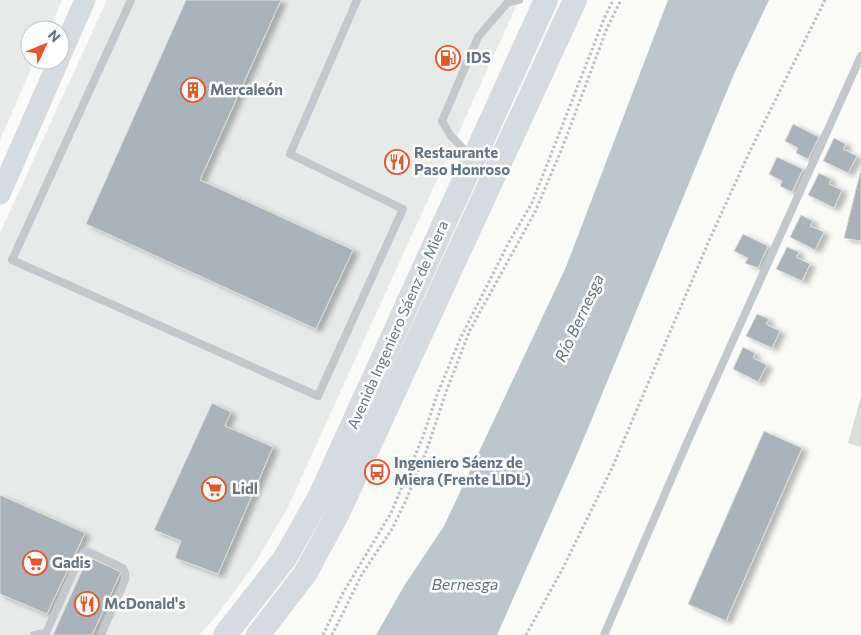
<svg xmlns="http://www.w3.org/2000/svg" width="861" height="635" font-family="Commissioner,sans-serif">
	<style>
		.built { fill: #e8e9e9 }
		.green { fill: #dadfd7 }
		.water { fill: #bbc7cb }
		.building { fill: #aab3b9; stroke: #dcdcda; filter: url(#shadow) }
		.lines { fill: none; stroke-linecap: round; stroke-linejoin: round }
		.path { stroke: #bbbfc2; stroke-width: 3; stroke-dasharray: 2.5 2.5; stroke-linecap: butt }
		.lane { stroke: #c3c8cc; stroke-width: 8 }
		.secondary { stroke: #d6dbdf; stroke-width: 21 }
		.primary { stroke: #d6dbdf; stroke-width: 24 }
		.labels { text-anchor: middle; stroke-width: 5; stroke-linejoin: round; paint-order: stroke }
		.poi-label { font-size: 15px; font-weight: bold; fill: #657683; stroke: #fff; text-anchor: start }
		.street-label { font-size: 15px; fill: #657683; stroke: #fff }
		.water-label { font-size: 16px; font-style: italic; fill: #60757c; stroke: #fff }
	</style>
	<defs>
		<filter id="shadow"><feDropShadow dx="5.5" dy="3" stdDeviation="2.5" flood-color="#0004"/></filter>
	</defs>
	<rect width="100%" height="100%" fill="#fafaf8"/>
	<!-- built -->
	<path class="built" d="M0,0H62L49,30H30V60H35L0,140Z
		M107,0H519L287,509L252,568L217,615L199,635H0V233Z"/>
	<!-- green -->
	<path class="green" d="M861,396V447L848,443Z"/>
	<!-- water -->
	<path class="water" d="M668,0H769L734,74L579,450L497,635H376L404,586L444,526L566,267Z"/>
	<!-- building -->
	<path class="building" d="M186,0H281L200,180L353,250L316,329L86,224Z
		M793,124L819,137L808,159L796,153L798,148L785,141Z
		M834,138L846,144L843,149L857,156L848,173L823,161Z
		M777,157L803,169L792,192L780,186L782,181L769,174Z
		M861,169V241L844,238Z
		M819,173L831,179L829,184L842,190L834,208L808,195Z
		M801,215L813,221L810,226L824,232L815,250L790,237Z
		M743,234L768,246L758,268L745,263L748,258L734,251Z
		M787,247L799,252L796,257L810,264L802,281L776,269Z
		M757,314L769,319L766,324L780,331L772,348L746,336Z
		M743,347L755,353L753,358L767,365L758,382L733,369Z
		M212,403L231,412L225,426L273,447L218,574L175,558L181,541L154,530Z
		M764,431L802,448L726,621L688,604Z
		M0,495L85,533L47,614L0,594Z
		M88,557L121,572L92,635H53Z"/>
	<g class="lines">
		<!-- path -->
		<path class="path" d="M323,635L343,593L391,513L422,439L437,395L460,339L509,242L532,203L604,19L613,0
			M332,635L362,574L392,529L406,500L426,452L446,392L470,330L535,212L563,146L607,28L621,0
			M526,635L562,570L612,468L708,243L749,153L825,0"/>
		<!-- lane -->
		<path class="lane" d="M131,0L12,260L318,396L403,209L290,154L357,0
			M471,157L451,136L442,121L478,37L508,2L519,0
			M34,635L46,633L80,557L84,552H89L123,568L125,573V580L101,635
			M604,635L686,445L861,56"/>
		<!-- secondary -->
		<path class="secondary" d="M60,57L85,0
			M0,194L59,60"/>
		<!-- primary -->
		<path class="primary" d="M225,635L285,558L320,496L546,0
			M258,635L305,574L338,513L575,0"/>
	</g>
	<!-- icons -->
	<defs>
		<symbol id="fuel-ring" viewBox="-11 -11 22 22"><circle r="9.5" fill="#fff" stroke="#e4572e" stroke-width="1.5"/><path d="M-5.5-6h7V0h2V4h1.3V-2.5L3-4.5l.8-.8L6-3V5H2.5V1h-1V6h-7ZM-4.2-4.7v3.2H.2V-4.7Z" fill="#e4572e"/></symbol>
		<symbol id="building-ring" viewBox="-11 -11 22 22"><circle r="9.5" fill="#fff" stroke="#e4572e" stroke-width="1.5"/><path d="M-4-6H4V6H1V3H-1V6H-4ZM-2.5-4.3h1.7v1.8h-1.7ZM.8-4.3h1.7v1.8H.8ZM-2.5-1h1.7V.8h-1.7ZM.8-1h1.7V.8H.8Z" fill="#e4572e"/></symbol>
		<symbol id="restaurant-ring" viewBox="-11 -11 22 22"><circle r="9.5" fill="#fff" stroke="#e4572e" stroke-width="1.5"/><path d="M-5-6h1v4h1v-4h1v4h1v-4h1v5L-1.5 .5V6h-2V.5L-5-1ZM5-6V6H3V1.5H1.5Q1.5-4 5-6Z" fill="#e4572e"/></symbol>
		<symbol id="bus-ring" viewBox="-11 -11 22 22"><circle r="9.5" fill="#fff" stroke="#e4572e" stroke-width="1.5"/><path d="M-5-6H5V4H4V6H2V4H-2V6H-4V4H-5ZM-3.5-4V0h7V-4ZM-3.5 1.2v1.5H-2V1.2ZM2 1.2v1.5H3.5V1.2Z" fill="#e4572e"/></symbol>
		<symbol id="supermarket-ring" viewBox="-11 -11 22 22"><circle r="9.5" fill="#fff" stroke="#e4572e" stroke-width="1.5"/><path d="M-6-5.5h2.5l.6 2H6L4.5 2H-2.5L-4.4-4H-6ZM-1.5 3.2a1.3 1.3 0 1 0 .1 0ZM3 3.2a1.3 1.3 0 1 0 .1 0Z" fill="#e4572e"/></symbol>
	</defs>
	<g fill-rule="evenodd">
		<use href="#fuel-ring" x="434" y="44" width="28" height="28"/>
		<use href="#building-ring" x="179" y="76" width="28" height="28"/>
		<use href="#restaurant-ring" x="383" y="148" width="28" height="28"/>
		<use href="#bus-ring" x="363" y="458" width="28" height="28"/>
		<use href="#supermarket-ring" x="200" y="475" width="28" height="28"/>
		<use href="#supermarket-ring" x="21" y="549" width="28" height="28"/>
		<use href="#restaurant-ring" x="73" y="590" width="28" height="28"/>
	</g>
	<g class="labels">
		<!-- poi labels -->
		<g class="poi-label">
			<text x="466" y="63">IDS</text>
			<text x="210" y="95">Mercaleón</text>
			<text x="414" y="158">Restaurante<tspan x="414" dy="17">Paso Honroso</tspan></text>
			<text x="394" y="468">Ingeniero Sáenz de<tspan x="394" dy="17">Miera (Frente LIDL)</tspan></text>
			<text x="232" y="494">Lidl</text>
			<text x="52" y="568">Gadis</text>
			<text x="104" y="609">McDonald's</text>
		</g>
		<!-- street labels -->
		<g class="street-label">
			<text transform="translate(398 325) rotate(-66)" y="5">Avenida Ingeniero Sáenz de Miera</text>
		</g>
		<!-- water labels -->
		<g class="water-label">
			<text transform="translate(579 318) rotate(-65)" y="6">Río Bernesga</text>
			<text x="465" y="590">Bernesga</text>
		</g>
	</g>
	<!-- north arrow -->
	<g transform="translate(45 45) rotate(46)"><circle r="24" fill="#ffffff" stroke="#c1c8cd"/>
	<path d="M0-4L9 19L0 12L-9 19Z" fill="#e4572e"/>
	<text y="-8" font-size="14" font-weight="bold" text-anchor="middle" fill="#657683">N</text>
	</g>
</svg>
